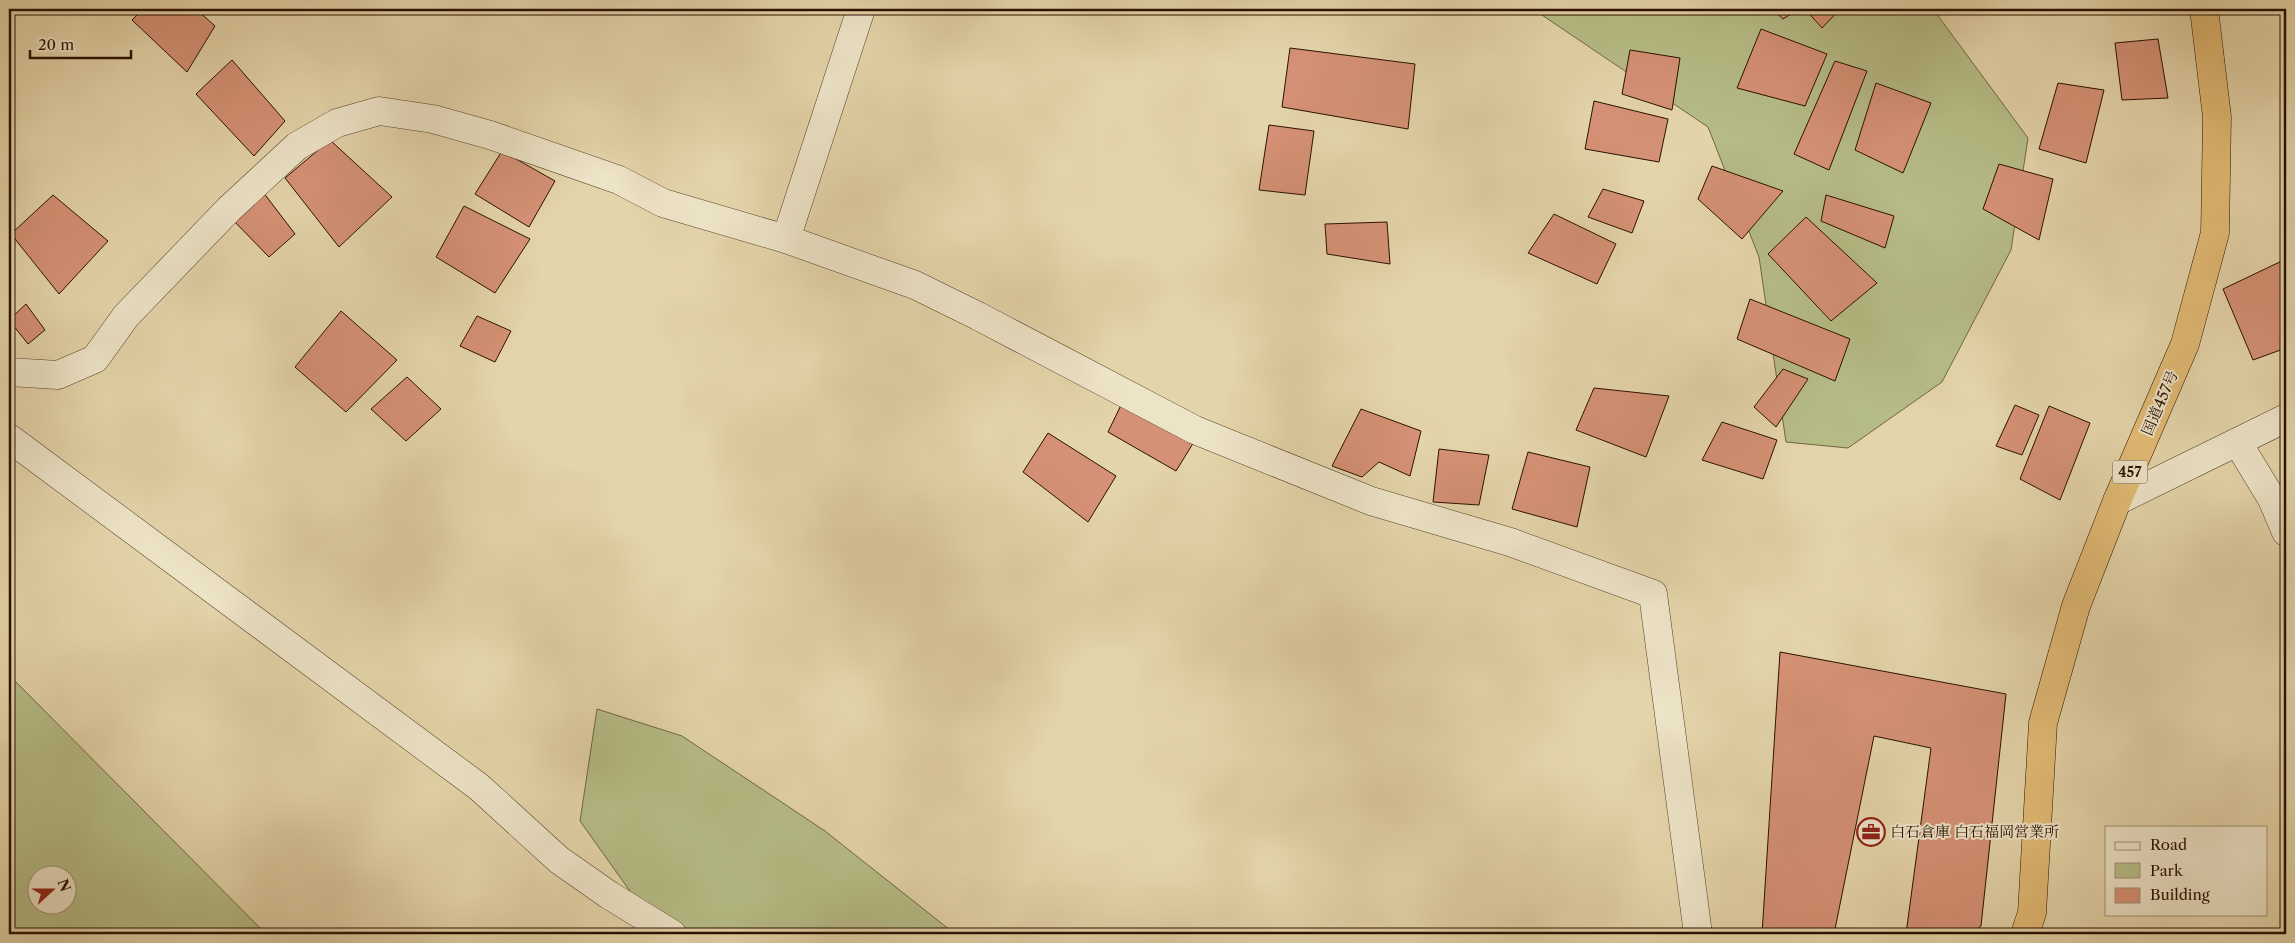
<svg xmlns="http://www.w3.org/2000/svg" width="2295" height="943" font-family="'Libre Caslon Text','Noto Serif JP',serif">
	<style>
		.green { fill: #b6bc86; stroke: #706643; fill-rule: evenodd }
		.building { fill: #d59175; stroke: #2a1000 }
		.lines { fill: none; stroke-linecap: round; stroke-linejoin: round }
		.street-casing { stroke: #58412a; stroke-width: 29 }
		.highway-casing { stroke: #2a1000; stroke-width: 29 }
		.street { stroke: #ede3c7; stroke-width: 28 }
		.highway { stroke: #e2ba74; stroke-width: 28 }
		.labels { text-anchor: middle; stroke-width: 4; stroke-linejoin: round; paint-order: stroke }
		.shield { fill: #ede3c7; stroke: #644f3c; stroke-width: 1 }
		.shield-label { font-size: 14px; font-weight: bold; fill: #2a1000 }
		.street-label { font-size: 15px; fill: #2a1000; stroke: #ede3c7 }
		.poi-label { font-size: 15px; fill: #2a1000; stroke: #ede3c7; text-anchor: start }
	</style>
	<rect width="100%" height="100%" fill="#e4d4a9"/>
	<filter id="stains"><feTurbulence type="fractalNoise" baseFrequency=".004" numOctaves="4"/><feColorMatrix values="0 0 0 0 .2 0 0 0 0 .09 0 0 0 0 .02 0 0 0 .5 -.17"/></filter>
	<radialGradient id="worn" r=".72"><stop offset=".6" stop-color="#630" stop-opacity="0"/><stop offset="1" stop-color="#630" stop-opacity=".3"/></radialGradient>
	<!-- green -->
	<path class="green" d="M1533,9H1933L2028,138L2011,250L1942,382L1848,448L1786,442L1759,257L1708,127Z
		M9,679L14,680L266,934H9ZM38,876H68V906H38Z
		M597,709L682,736L825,831L955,934H670L647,915L580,821Z"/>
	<!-- building -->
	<path class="building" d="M143,9H196L215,26L187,72L132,20Z
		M1772,9H1799L1783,19Z
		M1805,9H1840L1822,28Z
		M1761,29L1827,54L1805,106L1737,88Z
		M2158,39L2168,98L2122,100L2115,43Z
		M1290,48L1415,64L1408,129L1282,107Z
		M1630,50L1680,58L1672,110L1622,94Z
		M232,60L285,121L254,156L196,94Z
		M1835,61L1867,71L1829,170L1794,154Z
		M1876,83L1931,103L1903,173L1855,150Z
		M2058,83L2104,90L2086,163L2039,149Z
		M1594,101L1668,119L1659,162L1585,149Z
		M1269,125L1314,131L1305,195L1259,190Z
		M330,140L392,197L339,247L285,178Z
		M502,151L555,181L529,227L475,194Z
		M1999,164L2053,179L2039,240L1983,209Z
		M1712,166L1783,191L1742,239L1698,199Z
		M1603,189L1644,201L1632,233L1588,217Z
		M263,192L295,234L269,257L232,219Z
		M53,195L108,241L59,294L11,234Z
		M1826,195L1894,216L1885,248L1821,221Z
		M464,206L530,239L495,293L436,257Z
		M1554,214L1616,244L1597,284L1528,253Z
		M1806,217L1877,283L1831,321L1768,254Z
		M1387,222L1390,264L1327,254L1325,224Z
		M2286,259V348L2253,360L2223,289Z
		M1750,299L1850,339L1835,381L1737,339Z
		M26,304L45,330L28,344L9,320Z
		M341,311L397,360L346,412L295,367Z
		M477,316L511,331L495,362L460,346Z
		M1783,369L1808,379L1776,427L1754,407Z
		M407,377L441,409L406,441L371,409Z
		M1594,388L1669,396L1646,457L1576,430Z
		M1124,399L1197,437L1176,471L1108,432Z
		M2015,405L2039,415L2022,455L1996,446Z
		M2049,406L2090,423L2060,500L2020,479Z
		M1361,409L1421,431L1410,476L1379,462L1362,477L1332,466Z
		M1722,422L1777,440L1763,479L1702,460Z
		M1048,433L1116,476L1088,522L1023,472Z
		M1439,449L1489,455L1479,505L1433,502Z
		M1528,452L1590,467L1577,527L1512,509Z
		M1780,652L2006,694L1981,926L1972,934H1906L1931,748L1874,736L1834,934H1762Z"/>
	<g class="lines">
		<defs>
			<path id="street" d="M786,239L861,9
				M9,372L58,375L95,359L126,316L229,209L297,146L337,123L379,111L433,119L490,135L619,180L663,203L786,239L915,285L978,316L1195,430L1371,501L1510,542L1653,594L1698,934
				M9,438L479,787L559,860L609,895L672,934
				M2238,443L2272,499L2286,532
				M2117,501L2286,418"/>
			<path id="highway" d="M2025,934L2032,913L2043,723L2076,606L2117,501L2185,344L2215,233L2217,117L2204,9"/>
		</defs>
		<!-- street casing -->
		<use href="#street" class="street-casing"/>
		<!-- highway casing -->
		<use href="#highway" class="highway-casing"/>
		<!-- street -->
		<use href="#street" class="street"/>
		<!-- highway -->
		<use href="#highway" class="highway"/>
	</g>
	<!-- icons -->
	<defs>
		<symbol id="office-ring" viewBox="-11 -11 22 22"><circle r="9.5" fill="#ede3c7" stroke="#8f2418" stroke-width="1.5"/><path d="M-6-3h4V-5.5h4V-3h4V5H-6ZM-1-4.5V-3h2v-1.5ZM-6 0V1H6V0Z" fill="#8f2418"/></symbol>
	</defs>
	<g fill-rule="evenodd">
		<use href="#office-ring" x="1855" y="816" width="32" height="32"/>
	</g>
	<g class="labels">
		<!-- shield labels -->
		<rect class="shield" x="2112.5" y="460.5" width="35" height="23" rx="4"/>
		<g class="shield-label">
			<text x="2130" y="477">457</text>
		</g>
		<!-- street labels -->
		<g class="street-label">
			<text transform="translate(2160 403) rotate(-67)" y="5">国道457号</text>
		</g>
		<!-- poi labels -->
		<g class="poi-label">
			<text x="1890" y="837">白石倉庫 白石福岡営業所</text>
		</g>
	</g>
	<!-- margin -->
	<rect width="2295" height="943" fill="none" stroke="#e4d4a9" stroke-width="30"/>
	<rect x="10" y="10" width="2275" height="923" fill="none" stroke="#2a1000" stroke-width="2.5"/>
	<rect x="15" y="15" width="2265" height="913" fill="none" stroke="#2a1000"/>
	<!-- legend -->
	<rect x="2105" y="826" width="162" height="90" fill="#ede3c7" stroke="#9f8f77"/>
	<rect x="2115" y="842" width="25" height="8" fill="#ede3c7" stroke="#9f8f77"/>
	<text x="2150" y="850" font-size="15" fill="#2a1000">Road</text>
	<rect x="2115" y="863" width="25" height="15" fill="#b6bc86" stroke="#9f8f77"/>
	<text x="2150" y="876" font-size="15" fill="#2a1000">Park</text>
	<rect x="2115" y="888" width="25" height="15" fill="#d59175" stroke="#9f8f77"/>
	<text x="2150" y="900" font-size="15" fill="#2a1000">Building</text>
	<!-- north arrow -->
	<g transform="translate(52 890) rotate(69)"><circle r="24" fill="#ede3c7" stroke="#9f8f77"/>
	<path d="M0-4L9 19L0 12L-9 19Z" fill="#8f2418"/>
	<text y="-8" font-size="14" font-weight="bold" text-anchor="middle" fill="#2a1000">N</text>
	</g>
	<!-- scale -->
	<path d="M30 50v8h101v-8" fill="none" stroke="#2a1000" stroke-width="2.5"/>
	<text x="38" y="50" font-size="15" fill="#2a1000" stroke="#ede3c7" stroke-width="4" paint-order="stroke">20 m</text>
	<rect width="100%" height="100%" filter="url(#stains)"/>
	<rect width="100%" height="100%" fill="url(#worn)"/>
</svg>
